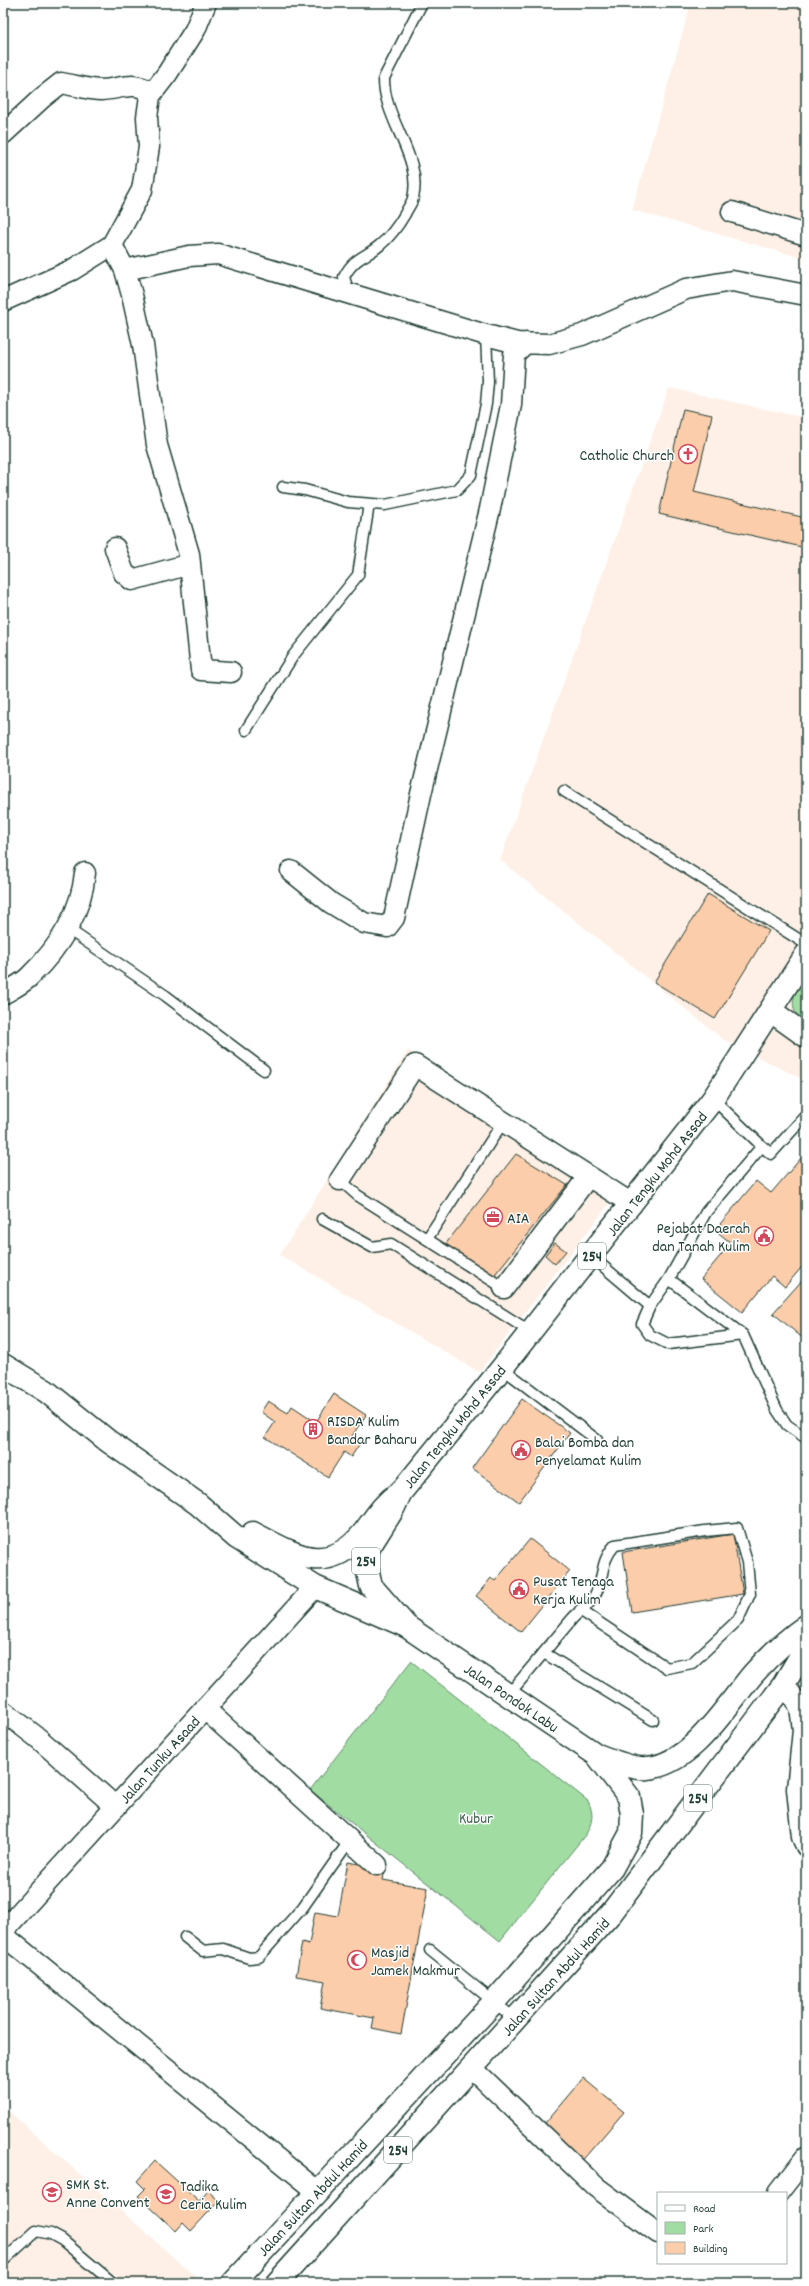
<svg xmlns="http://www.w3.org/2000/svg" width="809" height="2286" font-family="Dekko,sans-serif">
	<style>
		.built { fill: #fef0e6 }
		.green { fill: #a1dca2; stroke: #608c6b }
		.building { fill: #fbcdaa; stroke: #1f3d34 }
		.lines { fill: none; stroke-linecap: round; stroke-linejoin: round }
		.service-casing { stroke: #1f3d34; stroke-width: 13 }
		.minor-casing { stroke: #1f3d34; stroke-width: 23 }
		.tertiary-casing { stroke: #1f3d34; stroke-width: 25 }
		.secondary-casing { stroke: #1f3d34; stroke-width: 25 }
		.primary-casing { stroke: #1f3d34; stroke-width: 25 }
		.service { stroke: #fff; stroke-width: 10 }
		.minor { stroke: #fff; stroke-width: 20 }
		.tertiary { stroke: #fff; stroke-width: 22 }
		.secondary { stroke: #fff; stroke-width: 22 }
		.primary { stroke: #fff; stroke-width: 22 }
		.labels { text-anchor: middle; stroke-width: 3; stroke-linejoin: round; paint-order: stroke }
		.shield { fill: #fff; stroke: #627771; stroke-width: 1 }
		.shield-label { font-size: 15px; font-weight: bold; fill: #1f3d34 }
		.poi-label { font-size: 16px; fill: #1f3d34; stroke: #fff; text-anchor: start }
		.street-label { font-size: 16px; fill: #1f3d34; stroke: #fff }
		.park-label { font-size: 16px; fill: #406550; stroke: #fff }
	</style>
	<rect width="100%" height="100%" fill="#fff"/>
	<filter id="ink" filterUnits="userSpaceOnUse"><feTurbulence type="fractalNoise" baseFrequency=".025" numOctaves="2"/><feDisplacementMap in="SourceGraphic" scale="8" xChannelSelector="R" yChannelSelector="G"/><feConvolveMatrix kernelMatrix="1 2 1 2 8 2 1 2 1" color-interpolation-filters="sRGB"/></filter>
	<g filter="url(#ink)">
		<!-- built -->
		<path class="built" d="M691,3H806V259L632,210Z
			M669,388L806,418V1081L724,1040L500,860Z
			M408,1050L623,1186L479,1372L280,1255Z
			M3,2106L198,2279L194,2283H3Z"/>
		<!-- green -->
		<path class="green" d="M806,972V1024C784,1008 795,991 806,972Z
			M411,1661L588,1801C594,1813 593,1822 586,1834L500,1941L310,1790Z"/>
		<!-- building -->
		<path class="building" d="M683,409L712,415L694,492L806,518V548L659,514Z
			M708,894L769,931L715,1019L654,982Z
			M516,1154L567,1185L492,1278L444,1246Z
			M802,1157L806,1160V1262L785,1287L772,1276L742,1312L701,1279L731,1243L715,1230L756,1181L771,1193Z
			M555,1243L566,1251L555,1264L545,1255Z
			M806,1276V1341L773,1313Z
			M334,1394L366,1415L352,1436L361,1442L351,1457L344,1452L328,1477L265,1437L275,1422L261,1412L268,1401L288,1413L292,1406L316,1422Z
			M522,1399L570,1433L519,1502L472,1468Z
			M733,1534L743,1594L632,1612L623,1552Z
			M530,1539L570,1571L521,1632L476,1596L491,1578L495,1581Z
			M348,1862L385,1869L383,1880L428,1888L401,2034L372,2028L374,2018L320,2008L325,1981L296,1976L302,1942L309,1944L315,1912L338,1916Z
			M583,2078L624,2112L579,2164L539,2130Z
			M155,2161L199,2201L208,2191L219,2201L191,2231L183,2223L176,2231L138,2196L145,2189L137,2181Z"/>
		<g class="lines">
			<defs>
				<path id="service" d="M349,294L344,277C354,257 365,258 380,245C390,237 398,226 405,214C407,209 412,203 413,198C423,158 383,119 384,78L422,3
					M283,487L305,490L348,502L385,505L457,490L471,475L486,404L488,382L486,335
					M246,730L293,656L358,575L369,504
					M564,791L806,944
					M68,929L166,996L264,1070
					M713,1099L762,1146
					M340,1180L357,1195L504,1288
					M322,1219L372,1247L391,1244L531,1332
					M427,1239L503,1122
					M591,1256L650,1306
					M669,1279L743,1335L777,1410L787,1425L806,1438
					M743,1335L668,1344L650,1335L642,1324L650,1306L669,1279L706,1212L762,1146L771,1154L806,1115
					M502,1368L597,1440
					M544,1653L653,1720
					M509,1694C530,1669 551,1644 572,1619C579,1611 591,1604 595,1595C605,1577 599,1563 615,1545L705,1531L737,1528L747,1562L750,1594L738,1620L692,1663L667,1668L580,1610
					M185,1937L203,1951L223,1949L249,1958L259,1957L303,1907L350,1840
					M430,1950L515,2019
					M3,2261L36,2231L51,2234L62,2240L113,2283"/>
				<path id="minor" d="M3,134L42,98L61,83C74,85 89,90 101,90C122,89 134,80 152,93
					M732,212L806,235
					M112,245L125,270L132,295L143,345L157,445L189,554L201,670L231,672
					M125,270L189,256L218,254L486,335L517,343L549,344L582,335L686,289L732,281L806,295
					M3,301L72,270L112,245L142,190L149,147L147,117L150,96L167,74L195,30L206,3
					M115,548L124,573L132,580L190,564
					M291,871L331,903L364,923L387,927L394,918L421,794L490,509L511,405L514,354L526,343
					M3,994C11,989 22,984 29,977C59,948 81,915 85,873
					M340,1180L415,1065L632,1204
					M504,1288L588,1177
					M784,1684L800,1707L803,1730L797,1789L802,1837L806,1846
					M205,1709L377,1865
					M3,1711L38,1738L116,1807
					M3,1931L315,1587
					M3,1935L317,2191
					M472,2068L596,2187L658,2233
					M778,2193L806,2157"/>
				<path id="tertiary" d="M771,1011L806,1036"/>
				<path id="secondary" d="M3,1365L46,1391L108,1441L198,1504L237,1538L315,1587L406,1626
					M253,1533C297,1556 328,1577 365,1531C376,1516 384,1503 400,1492"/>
				<path id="primary" d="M806,955L713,1099L502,1368L401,1492L392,1511L368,1549L366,1563L371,1586L406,1626L597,1755C612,1760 632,1770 647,1768C692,1765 728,1703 754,1673C770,1655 786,1640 806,1626
					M233,2283L494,2002L612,1868L631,1833L632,1814L629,1797L597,1755
					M277,2283L612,1912L784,1684L806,1647"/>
			</defs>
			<!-- service casing -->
			<use href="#service" class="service-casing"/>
			<!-- minor casing -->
			<use href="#minor" class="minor-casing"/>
			<!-- tertiary casing -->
			<use href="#tertiary" class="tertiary-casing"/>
			<!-- secondary casing -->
			<use href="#secondary" class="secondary-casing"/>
			<!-- primary casing -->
			<use href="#primary" class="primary-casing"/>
			<!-- service -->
			<use href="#service" class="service"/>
			<!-- minor -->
			<use href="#minor" class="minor"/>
			<!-- tertiary -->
			<use href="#tertiary" class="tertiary"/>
			<!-- secondary -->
			<use href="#secondary" class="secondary"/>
			<!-- primary -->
			<use href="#primary" class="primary"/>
		</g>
	</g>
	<!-- icons -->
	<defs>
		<symbol id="church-ring" viewBox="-11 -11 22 22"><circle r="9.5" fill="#fff" stroke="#d1495b" stroke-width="1.5"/><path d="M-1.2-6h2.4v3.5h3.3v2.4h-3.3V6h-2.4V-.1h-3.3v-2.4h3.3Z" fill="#d1495b"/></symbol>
		<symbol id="office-ring" viewBox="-11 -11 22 22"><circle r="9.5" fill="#fff" stroke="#d1495b" stroke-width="1.5"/><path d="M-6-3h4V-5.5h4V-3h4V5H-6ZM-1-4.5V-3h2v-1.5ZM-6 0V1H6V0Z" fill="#d1495b"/></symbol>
		<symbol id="civic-ring" viewBox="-11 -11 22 22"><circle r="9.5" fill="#fff" stroke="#d1495b" stroke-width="1.5"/><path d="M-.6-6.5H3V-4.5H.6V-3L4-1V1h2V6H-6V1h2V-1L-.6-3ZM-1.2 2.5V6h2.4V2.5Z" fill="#d1495b"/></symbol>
		<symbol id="building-ring" viewBox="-11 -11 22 22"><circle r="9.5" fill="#fff" stroke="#d1495b" stroke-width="1.5"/><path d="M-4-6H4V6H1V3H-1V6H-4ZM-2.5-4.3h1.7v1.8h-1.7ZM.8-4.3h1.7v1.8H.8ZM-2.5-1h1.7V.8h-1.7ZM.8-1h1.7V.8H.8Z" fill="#d1495b"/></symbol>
		<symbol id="mosque-ring" viewBox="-11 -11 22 22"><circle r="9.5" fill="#fff" stroke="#d1495b" stroke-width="1.5"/><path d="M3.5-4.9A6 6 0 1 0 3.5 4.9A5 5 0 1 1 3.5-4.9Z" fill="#d1495b"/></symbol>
		<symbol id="school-ring" viewBox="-11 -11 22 22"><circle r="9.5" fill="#fff" stroke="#d1495b" stroke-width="1.5"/><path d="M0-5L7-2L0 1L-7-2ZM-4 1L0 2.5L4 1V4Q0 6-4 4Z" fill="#d1495b"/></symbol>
	</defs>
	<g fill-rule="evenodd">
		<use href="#church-ring" x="677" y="443" width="22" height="22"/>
		<use href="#office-ring" x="482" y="1206" width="22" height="22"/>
		<use href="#civic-ring" x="753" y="1225" width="22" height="22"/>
		<use href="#building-ring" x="302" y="1418" width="22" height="22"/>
		<use href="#civic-ring" x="510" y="1439" width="22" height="22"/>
		<use href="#civic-ring" x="508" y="1578" width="22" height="22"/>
		<use href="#mosque-ring" x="346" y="1949" width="22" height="22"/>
		<use href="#school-ring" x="41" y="2181" width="22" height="22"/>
		<use href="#school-ring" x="155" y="2183" width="22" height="22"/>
	</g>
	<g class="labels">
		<!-- shield labels -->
		<g class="shield">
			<rect x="578" y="1243" width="28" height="26" rx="3"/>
			<rect x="352" y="1548" width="28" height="26" rx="3"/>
			<rect x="684" y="1785" width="28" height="26" rx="3"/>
			<rect x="384" y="2137" width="28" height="26" rx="3"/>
		</g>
		<g class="shield-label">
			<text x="592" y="1261">254</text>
			<text x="366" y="1566">254</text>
			<text x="698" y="1803">254</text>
			<text x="398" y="2155">254</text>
		</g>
		<!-- poi labels -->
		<g class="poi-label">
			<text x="674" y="460" text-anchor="end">Catholic Church</text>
			<text x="507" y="1223">AIA</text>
			<text x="750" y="1233" text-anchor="end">Pejabat Daerah<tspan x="750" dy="18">dan Tanah Kulim</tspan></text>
			<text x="327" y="1426">RISDA Kulim<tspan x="327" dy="18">Bandar Baharu</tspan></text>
			<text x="535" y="1447">Balai Bomba dan<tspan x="535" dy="18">Penyelamat Kulim</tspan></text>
			<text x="533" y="1586">Pusat Tenaga<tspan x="533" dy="18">Kerja Kulim</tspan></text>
			<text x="371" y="1957">Masjid<tspan x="371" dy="18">Jamek Makmur</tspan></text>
			<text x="66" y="2189">SMK St.<tspan x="66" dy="18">Anne Convent</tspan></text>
			<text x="180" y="2191">Tadika<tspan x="180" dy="18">Ceria Kulim</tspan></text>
		</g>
		<!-- street labels -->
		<g class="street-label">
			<text transform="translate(656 1173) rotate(-52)" y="6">Jalan Tengku Mohd Assad</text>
			<text transform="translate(454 1426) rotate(-51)" y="6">Jalan Tengku Mohd Assad</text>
			<text transform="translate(512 1697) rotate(34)" y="6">Jalan Pondok Labu</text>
			<text transform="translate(159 1759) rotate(-48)" y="6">Jalan Tunku Asaad</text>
			<text transform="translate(555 1976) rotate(-48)" y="6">Jalan Sultan Abdul Hamid</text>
			<text transform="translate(312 2197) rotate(-47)" y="6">Jalan Sultan Abdul Hamid</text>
		</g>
		<!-- park labels -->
		<g class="park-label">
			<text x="476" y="1823">Kubur</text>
		</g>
	</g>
	<!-- margin -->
	<rect width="809" height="2286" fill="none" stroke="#fff" stroke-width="16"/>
	<rect x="8" y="8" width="793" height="2270" fill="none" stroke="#1f3d34" stroke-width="1.5" filter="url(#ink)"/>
	<!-- legend -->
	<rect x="657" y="2192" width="130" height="72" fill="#ffffff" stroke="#a5b1ae"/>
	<rect x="665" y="2205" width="20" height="6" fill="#ffffff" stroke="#a5b1ae"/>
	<text x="693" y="2212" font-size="12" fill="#1f3d34">Road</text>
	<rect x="665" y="2222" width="20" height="12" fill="#a1dca2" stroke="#a5b1ae"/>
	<text x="693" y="2232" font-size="12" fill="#1f3d34">Park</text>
	<rect x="665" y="2242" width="20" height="12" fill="#fbcdaa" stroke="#a5b1ae"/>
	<text x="693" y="2252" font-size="12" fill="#1f3d34">Building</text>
</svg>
